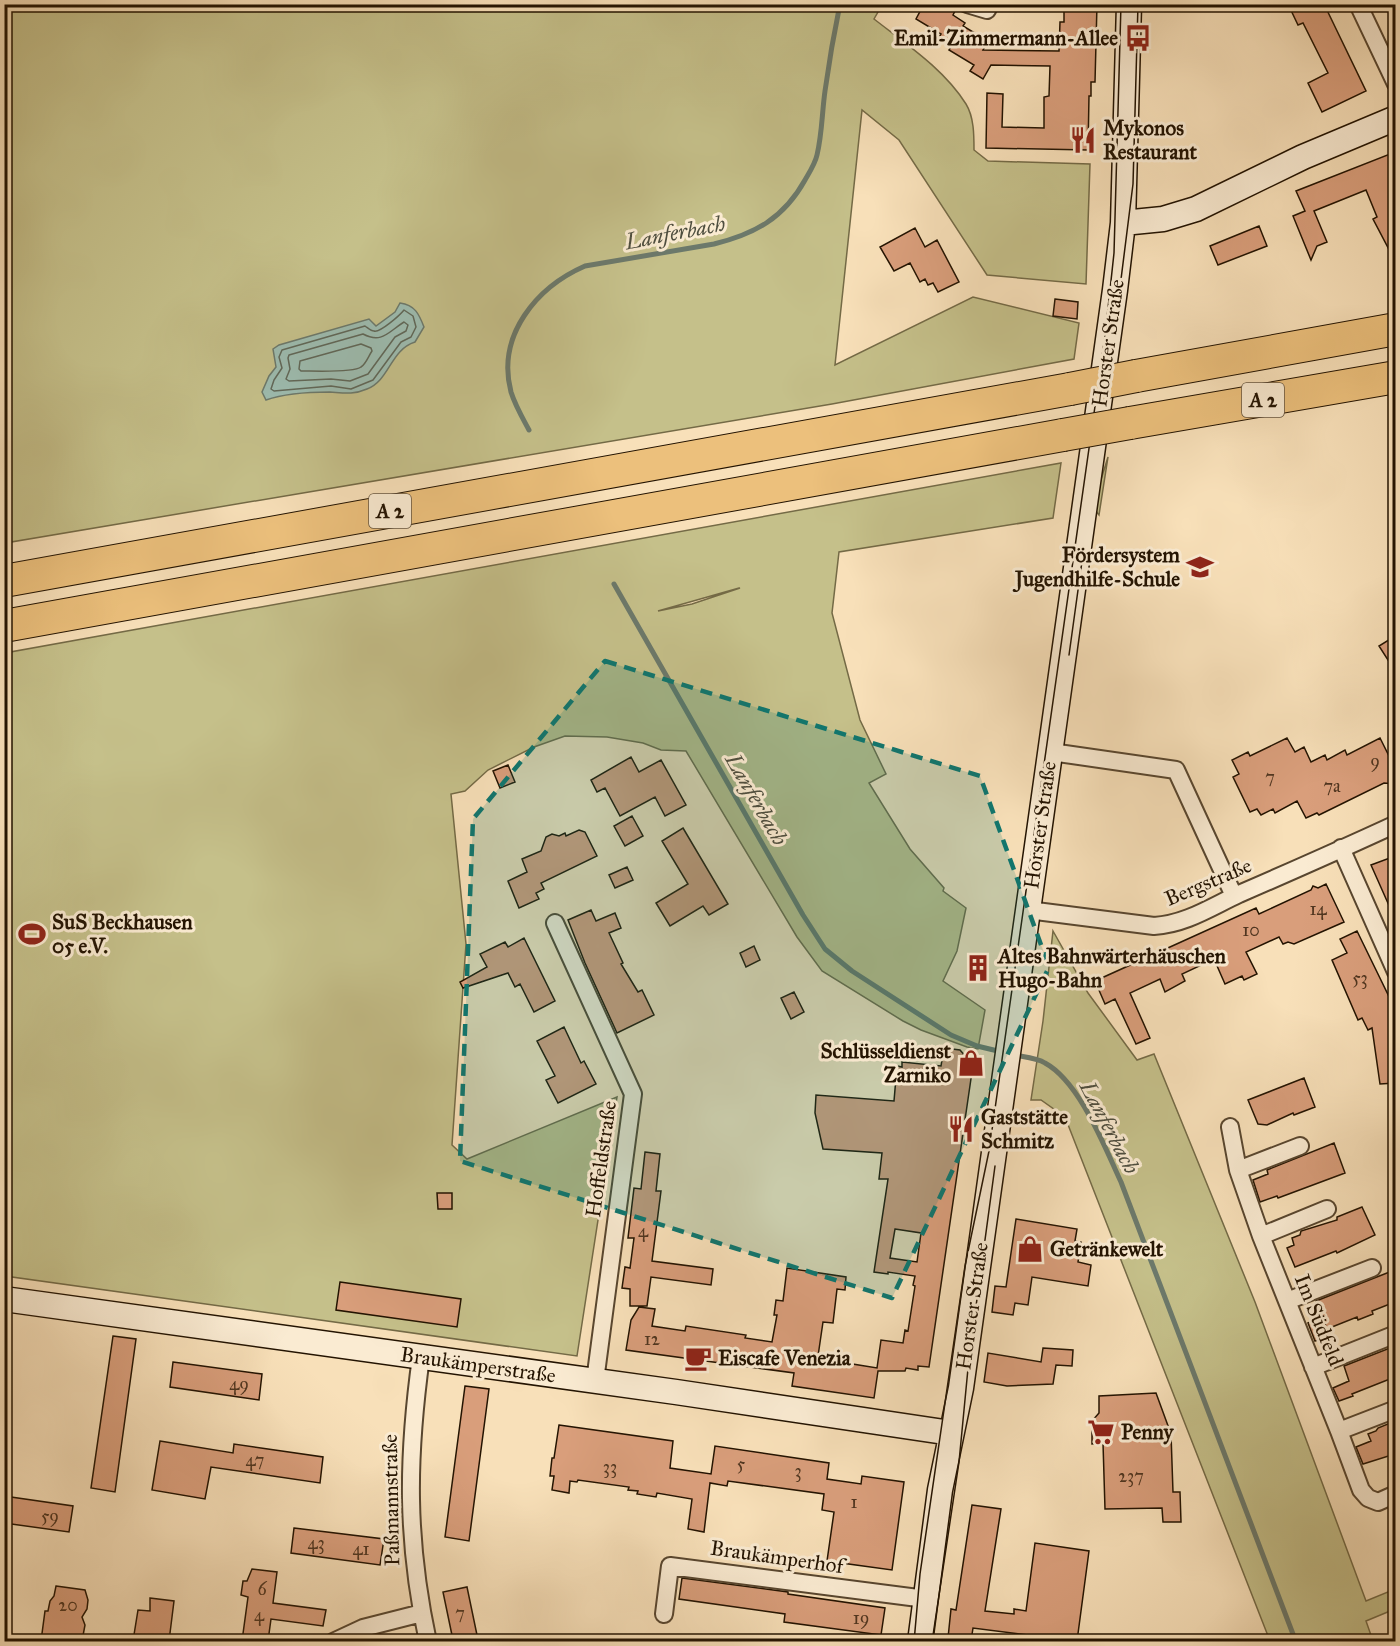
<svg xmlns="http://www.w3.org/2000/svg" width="1400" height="1646" font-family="'IM FELL Great Primer',serif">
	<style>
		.green { fill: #c5c08a; stroke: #746a46; stroke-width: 1.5; fill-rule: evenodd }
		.water { fill: #9dbdb1; stroke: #6c796b; stroke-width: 1.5 }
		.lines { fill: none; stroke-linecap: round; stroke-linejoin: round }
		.shore { stroke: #606859; stroke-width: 1.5 }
		.stream { stroke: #6c796b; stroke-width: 5 }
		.building { fill: #d99e7b; stroke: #231301; stroke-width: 1.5; fill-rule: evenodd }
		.street-casing { stroke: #58462f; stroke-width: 20 }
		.secondary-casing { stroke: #231301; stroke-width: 27 }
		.highway-casing { stroke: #231301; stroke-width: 34 }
		.street { stroke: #faebd2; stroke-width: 16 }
		.secondary { stroke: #faebd2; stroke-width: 24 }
		.highway { stroke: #ecc07c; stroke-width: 32 }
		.tram { stroke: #231301; stroke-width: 1.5 }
		.highway-bridge-casing { stroke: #231301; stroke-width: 34; stroke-linecap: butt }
		.highway-bridge { stroke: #ecc07c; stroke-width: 32 }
		.marked { fill: #0f766e; fill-opacity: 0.2; stroke: #0f766e; stroke-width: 4.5; stroke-dasharray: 12 8; stroke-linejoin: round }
		.labels { text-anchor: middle; stroke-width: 6; stroke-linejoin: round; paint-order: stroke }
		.number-label { font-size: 18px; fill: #503620 }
		.shield { fill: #faebd2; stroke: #645440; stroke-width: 1.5 }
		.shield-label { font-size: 20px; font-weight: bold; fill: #231301 }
		.poi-label { font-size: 21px; font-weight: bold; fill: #231301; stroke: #faebd2; text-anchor: start }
		.street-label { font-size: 21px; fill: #231301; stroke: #faebd2 }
		.water-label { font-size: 22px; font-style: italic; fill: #4e4e3f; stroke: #faebd2 }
	</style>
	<rect width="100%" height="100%" fill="#f8e0b9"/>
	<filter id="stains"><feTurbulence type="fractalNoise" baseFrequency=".00333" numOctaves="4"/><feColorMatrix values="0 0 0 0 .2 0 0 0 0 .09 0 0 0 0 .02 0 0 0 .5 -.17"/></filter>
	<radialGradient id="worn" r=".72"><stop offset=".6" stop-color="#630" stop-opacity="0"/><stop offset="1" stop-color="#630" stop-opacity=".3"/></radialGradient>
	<!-- green -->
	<path class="green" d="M4,5H882L874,19C906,44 944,69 966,104C974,117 974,135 974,150L988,161L1090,164L1086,284L987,275L899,140L862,110L835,365L973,297L1079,323L1074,359L832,404L5,543Z
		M1108,457L1099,515L1095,510L1099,486Z
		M1061,463L1053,518L839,552L832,613L860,720L886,774L869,783L910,849L944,888L943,891L966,908L957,951L943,981L985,1010L978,1049L967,1047L921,1030L903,1021L822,971L797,937L686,751L661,750L643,743L607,737L565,736L534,747L488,770L465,791L451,794L466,944L452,1145L467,1159L617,1097L577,1356L5,1276V653ZM740,588L692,604L658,611L739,588Z
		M1053,931L1088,993L1137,1060L1154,1054L1255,1302L1366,1601L1395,1589V1609L1366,1621L1373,1641H1270L1065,1117L1041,1100H1031L1043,1021Z"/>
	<!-- water -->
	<path class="water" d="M400,303C415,305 419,314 424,327L415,342C390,350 390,380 367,389C353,395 344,393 330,392C309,392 286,393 266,400L262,392L269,376L276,367L273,349L279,345L369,319L376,326L395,312Z"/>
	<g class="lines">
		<!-- shore -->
		<path class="shore" d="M404,310L413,316L416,327L411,337L401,342L373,380L351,389L331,386L274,391L271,389L274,380L282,368L279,357L282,350L365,326C368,328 371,331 374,331C380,333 400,315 404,310Z
			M404,322L408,325L406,331L395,337L368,374L350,381L331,379L289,381L286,379L290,369L288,358L289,355L363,334C382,344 388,332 404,322Z
			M361,344L371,348L372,351C369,355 366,364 361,367C353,373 314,371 301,371L299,369L300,361Z"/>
		<!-- stream -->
		<path class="stream" d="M529,430C522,417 515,405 511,392C496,335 537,287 585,266L714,244C755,234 784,218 805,180C809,173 815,164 817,155C822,135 822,112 825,91C829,62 834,33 840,4
			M614,584L803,915L825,949L852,971L951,1035L977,1046L1002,1052
			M1014,1055C1024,1057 1037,1058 1045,1063C1080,1082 1105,1148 1121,1182L1296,1642"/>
	</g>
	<!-- building -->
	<path class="building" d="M924,4H945L955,11L953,15L965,23L963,26L988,41L983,50L1059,51L1060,22H1064V9H1068V4H1097L1095,82H1091V96H1089L1088,150L986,148L987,93L1003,94L1002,127L1044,128V97L1049,96L1050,66L991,65L983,79L970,71L974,65L949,50L952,45L939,37L941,34L916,19Z
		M1288,4H1324L1366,91L1322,112L1308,83L1328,73L1303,23L1298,25Z
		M1395,152V261L1373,219L1377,217L1366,190L1314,211L1327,242L1317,246L1311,260L1293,216L1305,211L1296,191Z
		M1259,226L1267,246L1218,265L1210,246Z
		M915,228L925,247L937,240L959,282L938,292L933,283L928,285L925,279L920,282L910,263L894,271L880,247Z
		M1055,299L1078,302L1077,319L1053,316Z
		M1395,636V671L1379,646Z
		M1287,738L1295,752L1304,747L1311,762L1325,755L1327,760L1345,750L1347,755L1380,738L1395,768V784L1384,783L1319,815L1317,813L1306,818L1297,801L1275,813L1273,809L1261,815L1257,809L1250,812L1233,777L1239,774L1232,760L1248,752L1250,756Z
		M631,757L639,772L661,760L686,805L665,816L655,797L620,816L605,788L597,792L591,780Z
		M508,765L515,782L500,788L493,771Z
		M632,816L643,836L625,846L614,826Z
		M683,828L728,904L709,915L703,906L670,926L656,903L688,884L662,841Z
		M579,830L585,832L597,856L541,883L544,889L536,893L539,899L519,908L508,881L527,872L522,859L541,851L546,837L552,834L559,836L565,833L566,836Z
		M1395,856V919L1371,865Z
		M627,867L633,880L615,888L609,875Z
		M1326,884L1344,922L1294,944L1288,942L1283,944L1279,937L1246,952L1257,974L1244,980L1242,976L1225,984L1214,959L1182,974L1185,981L1165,992L1160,979L1130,993L1150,1038L1136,1044L1115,999L1105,1004L1095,981L1256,908L1259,914L1311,890L1313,886L1318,888Z
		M591,910L596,921L615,913L621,928L609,933L623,963L621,964L638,992L642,990L654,1015L617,1033L585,963L568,920Z
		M1357,931L1395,1009V1083L1380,1084L1372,1028L1368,1030L1362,1018L1358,1020L1332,960L1347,953L1340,939Z
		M524,938L555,1001L534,1012L520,984L515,987L508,973L463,988L460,982L487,967L480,954L505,942L508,947Z
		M754,946L760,960L746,967L740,953Z
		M794,992L804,1012L791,1019L781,998Z
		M564,1027L581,1063L584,1061L596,1084L558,1103L546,1080L555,1076L537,1041Z
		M944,1048L960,1050L966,1057L974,1058L929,1367L918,1366V1370L906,1368L905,1371H878L874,1398L792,1386L794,1373L626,1350L631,1320L639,1307L655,1309L652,1326L685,1331L686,1326L746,1335L745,1338L772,1342L777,1315H774L776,1300L783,1301L787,1268L846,1277L845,1290L837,1289L833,1323L823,1322L817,1363L846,1367V1363L877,1368L881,1340L903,1343L905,1330L908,1331L915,1286L913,1285L915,1276L888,1272V1274L874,1272L888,1179H879L882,1153L823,1149L815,1113L816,1095L894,1101L897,1066L902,1067V1062L941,1066ZM895,1229L921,1233L917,1262L890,1258Z
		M1304,1078L1315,1107L1294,1115L1293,1113L1267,1125L1258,1124L1248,1100Z
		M1334,1143L1345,1173L1278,1198L1277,1196L1260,1202L1253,1180L1268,1174L1267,1170Z
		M645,1152L660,1154L656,1191H661L652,1261L713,1269L711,1285L651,1277L647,1306H630V1289L622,1288L625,1267L630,1268L634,1238H628L634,1188L641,1189Z
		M437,1193H452V1209H438Z
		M1362,1207L1375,1235L1337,1253L1336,1251L1295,1267L1287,1248L1294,1245L1292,1238L1300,1235L1301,1231L1337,1220V1217Z
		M1016,1219L1077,1229L1075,1241L1081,1242L1078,1262L1091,1265L1088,1286L1032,1277L1028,1305L1015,1303L1013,1315L992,1312L995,1286L1006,1287Z
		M1392,1271L1395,1281V1302L1372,1311L1373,1314L1358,1320L1357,1317L1327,1329L1316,1301Z
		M340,1282L461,1299L457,1327L336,1310Z
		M1322,1317L1329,1336L1315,1341L1308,1323Z
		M113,1336L136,1339L115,1492L91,1488Z
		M1395,1346V1377L1352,1394L1353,1396L1339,1401L1333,1388L1349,1381L1344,1366Z
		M1043,1348L1073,1350L1072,1366L1056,1365L1053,1384L1007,1386L984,1382L988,1353L1041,1362Z
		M173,1362L262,1374L259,1400L170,1387Z
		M465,1386L489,1389L469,1541L445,1537Z
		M1156,1393L1171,1434L1173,1492H1180L1181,1522H1163L1162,1508L1105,1509L1103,1443L1092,1444V1421L1099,1413V1396Z
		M1395,1421V1454L1363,1464L1356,1447L1371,1441L1368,1434L1376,1431L1378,1428Z
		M559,1425L673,1441L670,1468L711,1474L715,1446L829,1463L827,1479L861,1484L862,1476L904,1482L892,1570L827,1561L834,1512L822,1510L824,1494L728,1481L727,1486L710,1483L704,1532L688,1529L692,1499L657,1493L656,1497L637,1494L638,1491L628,1490L629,1487L578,1480L577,1482L570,1481L569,1493L552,1490L554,1476H550L552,1458H554Z
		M160,1441L233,1453L234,1444L323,1457L320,1483L211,1467L205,1499L152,1490Z
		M4,1496L73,1506L69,1532L4,1523Z
		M972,1505L1001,1509L985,1611L1014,1614V1609L1026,1611L1035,1543L1089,1551L1077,1641H1050V1638L973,1628L971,1641L948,1638L951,1609L956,1610Z
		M294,1528L384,1539L380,1565L291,1553Z
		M252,1569L277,1572L273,1603L326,1610L323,1626L271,1619L268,1641H242L248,1597L241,1595L243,1581H247Z
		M682,1578L788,1592V1594L885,1608L881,1635L784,1622L785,1614L679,1599Z
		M56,1586L85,1590L88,1600L87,1609L82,1617L85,1625L82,1641H41L45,1611H48L50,1601L54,1596Z
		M467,1587L477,1635L453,1640L443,1592Z
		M150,1598L174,1601L169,1641H133L138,1610L150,1611Z"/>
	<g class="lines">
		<defs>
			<path id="street" d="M967,4L987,10L990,4
				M1358,4L1396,84
				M1051,752L1176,770L1234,896
				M1341,848L1396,972
				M1028,910L1154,926C1186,924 1211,907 1239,894C1292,871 1344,848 1396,824
				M555,923L633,1094L595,1381
				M1230,1127L1238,1170L1261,1236L1339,1431L1361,1490L1368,1498L1378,1502L1396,1494
				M1238,1170L1300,1146
				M1261,1236L1327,1209
				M1287,1301L1372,1268
				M421,1357C407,1459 406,1540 428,1642
				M1313,1367L1396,1334
				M1339,1431L1396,1409
				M664,1614L670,1566L926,1599
				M333,1642L363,1628L422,1613"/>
			<path id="secondary" d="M1123,223L1163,219L1196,209L1303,157L1396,118
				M4,1299L676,1392L951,1433
				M920,1642L940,1490L961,1388L1115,290L1123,223L1129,4"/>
			<path id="highway" d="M1136,376L1396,329
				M1130,423L1396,377
				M4,581L1070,389
				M4,626L1063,435"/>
		</defs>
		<!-- street casing -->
		<use href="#street" class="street-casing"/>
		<!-- secondary casing -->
		<use href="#secondary" class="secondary-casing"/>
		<!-- highway casing -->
		<use href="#highway" class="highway-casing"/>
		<!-- street -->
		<use href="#street" class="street"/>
		<!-- secondary -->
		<use href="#secondary" class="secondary"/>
		<!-- highway -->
		<use href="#highway" class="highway"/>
		<!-- tram -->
		<path class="tram" d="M1116,319L1133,184L1138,4
			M1069,655L1083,554
			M914,1642L920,1574L965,1266L989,1151L1105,336L1114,253L1121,4
			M932,1642L959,1462L969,1358L995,1166"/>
		<defs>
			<path id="highway-bridge" d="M1070,389L1136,376
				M1063,435L1130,423"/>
		</defs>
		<!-- highway-bridge casing -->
		<use href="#highway-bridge" class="highway-bridge-casing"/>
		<!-- highway-bridge -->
		<use href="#highway-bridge" class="highway-bridge"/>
	</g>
	<!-- marked area -->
	<path class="marked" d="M605,661L980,776L1049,967L892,1298L460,1161L473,819Z"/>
	<!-- icons -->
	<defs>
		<symbol id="bus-bare" viewBox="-9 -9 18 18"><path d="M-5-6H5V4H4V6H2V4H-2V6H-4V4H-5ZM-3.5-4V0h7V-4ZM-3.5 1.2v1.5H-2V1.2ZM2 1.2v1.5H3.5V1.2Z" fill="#8f2418" stroke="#faebd2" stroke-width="2.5" paint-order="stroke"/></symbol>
		<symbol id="restaurant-bare" viewBox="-9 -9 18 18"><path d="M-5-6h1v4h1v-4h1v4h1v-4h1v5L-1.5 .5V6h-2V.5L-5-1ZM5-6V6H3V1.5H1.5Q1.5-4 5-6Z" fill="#8f2418" stroke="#faebd2" stroke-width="2.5" paint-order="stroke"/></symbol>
		<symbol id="school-bare" viewBox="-9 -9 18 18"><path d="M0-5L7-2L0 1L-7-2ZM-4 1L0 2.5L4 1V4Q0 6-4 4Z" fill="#8f2418" stroke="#faebd2" stroke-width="2.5" paint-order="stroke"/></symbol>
		<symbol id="stadium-bare" viewBox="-9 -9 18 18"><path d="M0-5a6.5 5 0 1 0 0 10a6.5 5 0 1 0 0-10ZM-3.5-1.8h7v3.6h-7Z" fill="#8f2418" stroke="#faebd2" stroke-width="2.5" paint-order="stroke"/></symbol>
		<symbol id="building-bare" viewBox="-9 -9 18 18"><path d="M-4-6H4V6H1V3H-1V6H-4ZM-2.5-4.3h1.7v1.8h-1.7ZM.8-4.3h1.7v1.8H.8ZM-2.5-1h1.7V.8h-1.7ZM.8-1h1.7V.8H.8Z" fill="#8f2418" stroke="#faebd2" stroke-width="2.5" paint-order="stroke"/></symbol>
		<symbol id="shop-bare" viewBox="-9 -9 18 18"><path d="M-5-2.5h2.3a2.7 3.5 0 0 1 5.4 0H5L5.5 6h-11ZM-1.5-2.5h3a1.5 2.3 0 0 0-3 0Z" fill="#8f2418" stroke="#faebd2" stroke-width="2.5" paint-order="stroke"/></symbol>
		<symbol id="cafe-bare" viewBox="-9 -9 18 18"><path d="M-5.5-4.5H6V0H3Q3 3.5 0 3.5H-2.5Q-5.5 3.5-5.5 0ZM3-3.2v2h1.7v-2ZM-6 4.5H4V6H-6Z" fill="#8f2418" stroke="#faebd2" stroke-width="2.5" paint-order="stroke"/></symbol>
		<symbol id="supermarket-bare" viewBox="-9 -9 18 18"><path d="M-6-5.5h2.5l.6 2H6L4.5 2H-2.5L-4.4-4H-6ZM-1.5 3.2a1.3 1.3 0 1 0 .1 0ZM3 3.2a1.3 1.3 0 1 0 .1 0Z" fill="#8f2418" stroke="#faebd2" stroke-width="2.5" paint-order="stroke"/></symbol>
	</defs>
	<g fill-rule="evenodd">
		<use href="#bus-bare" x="1119" y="19" width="38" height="38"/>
		<use href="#restaurant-bare" x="1064" y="121" width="38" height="38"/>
		<use href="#school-bare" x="1181" y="548" width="38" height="38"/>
		<use href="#stadium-bare" x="13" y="915" width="38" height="38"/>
		<use href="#building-bare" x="959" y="949" width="38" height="38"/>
		<use href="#shop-bare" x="952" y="1044" width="38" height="38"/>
		<use href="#restaurant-bare" x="942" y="1110" width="38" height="38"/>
		<use href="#shop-bare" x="1011" y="1230" width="38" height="38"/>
		<use href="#cafe-bare" x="679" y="1339" width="38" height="38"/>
		<use href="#supermarket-bare" x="1082" y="1413" width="38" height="38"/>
	</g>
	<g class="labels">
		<!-- number labels -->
		<g class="number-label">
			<text x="1375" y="767">9</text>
			<text x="1270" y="783">7</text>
			<text x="1332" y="792">7a</text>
			<text x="1318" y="915">14</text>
			<text x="1251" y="936">10</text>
			<text x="1360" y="984">53</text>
			<text x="643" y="1237">4</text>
			<text x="652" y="1345">12</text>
			<text x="239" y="1390">49</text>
			<text x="255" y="1466">47</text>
			<text x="741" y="1470">5</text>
			<text x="610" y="1473">33</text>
			<text x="798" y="1477">3</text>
			<text x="1131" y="1482">237</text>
			<text x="854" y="1508">1</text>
			<text x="50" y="1522">59</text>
			<text x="316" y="1549">43</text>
			<text x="361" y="1555">41</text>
			<text x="262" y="1595">6</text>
			<text x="68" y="1611">20</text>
			<text x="460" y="1619">7</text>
			<text x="259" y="1621">4</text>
			<text x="861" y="1624">19</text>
		</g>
		<!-- shield labels -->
		<g class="shield">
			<rect x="1242" y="383" width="42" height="34" rx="4.5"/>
			<rect x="369" y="494" width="42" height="34" rx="4.5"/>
		</g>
		<g class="shield-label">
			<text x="1263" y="407">A 2</text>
			<text x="390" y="518">A 2</text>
		</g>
		<!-- poi labels -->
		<g class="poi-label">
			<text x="1118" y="45" text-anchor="end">Emil-Zimmermann-Allee</text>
			<text x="1103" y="135">Mykonos<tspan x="1103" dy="24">Restaurant</tspan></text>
			<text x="1180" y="562" text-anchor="end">Fördersystem<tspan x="1180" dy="24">Jugendhilfe-Schule</tspan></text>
			<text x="52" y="929">SuS Beckhausen<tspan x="52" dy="24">05 e.V.</tspan></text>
			<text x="998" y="963">Altes Bahnwärterhäuschen<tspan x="998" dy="24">Hugo-Bahn</tspan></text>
			<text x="951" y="1058" text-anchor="end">Schlüsseldienst<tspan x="951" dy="24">Zarniko</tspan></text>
			<text x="981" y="1124">Gaststätte<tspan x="981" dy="24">Schmitz</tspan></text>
			<text x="1050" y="1256">Getränkewelt</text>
			<text x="718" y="1365">Eiscafe Venezia</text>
			<text x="1121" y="1439">Penny</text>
		</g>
		<!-- street labels -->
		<g class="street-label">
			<text transform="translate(1108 343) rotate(-82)" y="7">Horster Straße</text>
			<text transform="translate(1040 825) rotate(-82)" y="7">Horster Straße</text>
			<text transform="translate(1208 882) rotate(-23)" y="7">Bergstraße</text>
			<text transform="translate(601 1159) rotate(-82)" y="7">Hoffeldstraße</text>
			<text transform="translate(972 1306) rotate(-82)" y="7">Horster Straße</text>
			<text transform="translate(1319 1320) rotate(68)" y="7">Im Südfeld</text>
			<text transform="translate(478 1365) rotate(8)" y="7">Braukämperstraße</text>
			<text transform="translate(391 1500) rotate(-91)" y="7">Paßmannstraße</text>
			<text transform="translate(777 1557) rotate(8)" y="7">Braukämperhof</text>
		</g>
		<!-- water labels -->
		<g class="water-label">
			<text transform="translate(675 232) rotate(-11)" y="8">Lanferbach</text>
			<text transform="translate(757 799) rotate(60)" y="8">Lanferbach</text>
			<text transform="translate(1110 1127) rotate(62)" y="8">Lanferbach</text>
		</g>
	</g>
	<!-- margin -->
	<rect width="1400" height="1646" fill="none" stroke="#f8e0b9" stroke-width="24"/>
	<rect x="6" y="6" width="1388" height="1634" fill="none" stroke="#231301" stroke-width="3"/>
	<rect x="12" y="12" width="1376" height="1622" fill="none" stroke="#231301" stroke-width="1.5"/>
	<rect width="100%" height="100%" filter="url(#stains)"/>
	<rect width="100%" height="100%" fill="url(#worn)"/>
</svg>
